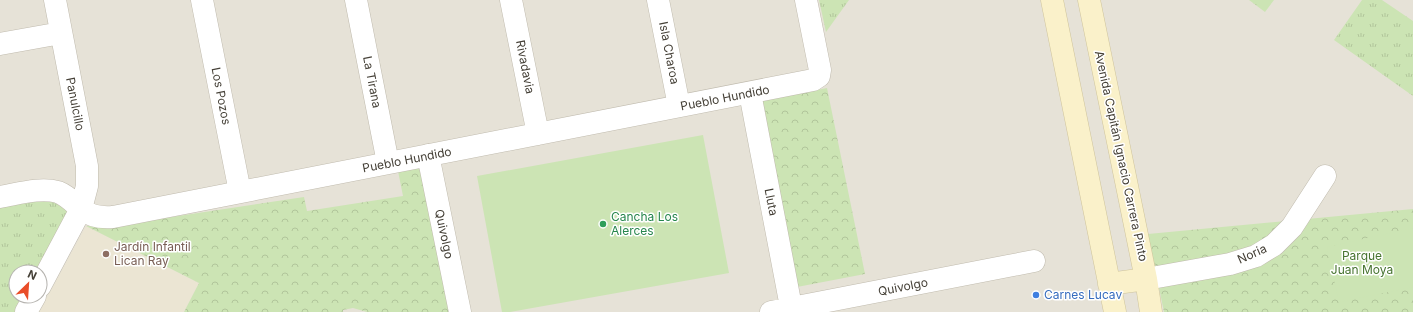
<svg xmlns="http://www.w3.org/2000/svg" width="1413" height="312" font-family="Inter,sans-serif">
	<style>
		.residential { fill: #e6e2d7; fill-rule: evenodd }
		.education { fill: #ebe5d3 }
		.grass { fill: url(#grass-tufts) }
		.forest { fill: url(#forest-crowns) }
		.garden { fill: #cce4b4 }
		.lines { fill: none; stroke-linecap: round; stroke-linejoin: round }
		.street-casing { stroke: #c0bbae; stroke-width: 23 }
		.secondary-casing { stroke: #cfc49b; stroke-width: 23 }
		.street { stroke: #fff; stroke-width: 22 }
		.secondary { stroke: #faf1ca; stroke-width: 22 }
		.leisure-dot { fill: #2e9e5b; stroke: #fff; stroke-width: 1.5 }
		.education-dot { fill: #8d6e63; stroke: #fff; stroke-width: 1.5 }
		.shop-dot { fill: #3f7fe0; stroke: #fff; stroke-width: 1.5 }
		.labels { text-anchor: middle; stroke-width: 3; stroke-linejoin: round; paint-order: stroke }
		.street-label { font-size: 12px; fill: #454037; stroke: #fff }
		.leisure-label { font-size: 12px; fill: #27864d; stroke: #fff; text-anchor: start }
		.education-label { font-size: 12px; fill: #785e54; stroke: #fff; text-anchor: start }
		.park-label { font-size: 12px; fill: #46732f; stroke: #fff }
		.shop-label { font-size: 12px; fill: #366cbe; stroke: #fff; text-anchor: start }
	</style>
	<defs>
		<pattern id="grass-tufts" width="24" height="20" patternUnits="userSpaceOnUse"><rect width="24" height="20" fill="#cce4b4"/><path d="M3 7l-1-3M5 7V3M7 7l1-3M15 17l-1-3M17 17v-4M19 17l1-3" fill="none" stroke="#b1c59b"/></pattern>
		<pattern id="forest-crowns" width="20" height="18" patternUnits="userSpaceOnUse"><rect width="20" height="18" fill="#cce4b4"/><path d="M2 6a3 3 0 1 1 6 0M12 15a3 3 0 1 1 6 0" fill="none" stroke="#b1c59b"/></pattern>
	</defs>
	<rect width="100%" height="100%" fill="#f3f0e8"/>
	<!-- residential -->
	<path class="residential" d="M0,0H1413V312H0ZM16,272H40V296H16Z"/>
	<!-- education -->
	<path class="education" d="M86,226L199,283L184,312H39Z"/>
	<!-- grass -->
	<path class="grass" d="M819,0H849L826,32Z
		M1249,0H1274L1265,12Z
		M1362,0H1382L1413,21V96L1334,40Z
		M0,200H50L71,208L37,272H16V296H25L16,312H0Z"/>
	<!-- forest -->
	<path class="forest" d="M827,88L865,274L797,287L761,101Z
		M427,165L457,312H367L353,308L343,310V312H184L199,283L86,226L145,221L304,197L307,211L403,196L398,171Z
		M1413,209V312H1164L1148,234Z"/>
	<!-- garden -->
	<path class="garden" d="M703,135L729,273L510,312H502L477,176Z
		M1413,228V287L1339,302L1327,247Z"/>
	<g class="lines">
		<defs>
			<path id="street" d="M202,0L240,192
				M356,0L388,163
				M511,0L538,134
				M658,0L679,106
				M0,44L61,33
				M750,93L792,312
				M428,155L460,312
				M0,197C18,194 40,187 58,192C68,196 74,203 81,209C90,216 102,218 113,217L813,80L819,76L820,70L806,0
				M1146,279L1230,264L1256,256L1274,245L1292,227L1325,176
				M40,286L81,209L87,186V166L55,0
				M26,312L35,296
				M771,312L1034,261"/>
			<path id="secondary" d="M1052,0L1115,312
				M1089,0L1146,279L1151,312
				M1109,284L1146,279"/>
		</defs>
		<!-- street casing -->
		<use href="#street" class="street-casing"/>
		<!-- secondary casing -->
		<use href="#secondary" class="secondary-casing"/>
		<!-- street -->
		<use href="#street" class="street"/>
		<!-- secondary -->
		<use href="#secondary" class="secondary"/>
	</g>
	<!-- markers -->
	<circle class="leisure-dot" cx="603" cy="224" r="4"/>
	<circle class="education-dot" cx="106" cy="254" r="4"/>
	<circle class="shop-dot" cx="1036" cy="295" r="4"/>
	<g class="labels">
		<!-- street labels -->
		<g class="street-label">
			<text transform="translate(669 53) rotate(79)" y="4">Isla Charoa</text>
			<text transform="translate(525 67) rotate(79)" y="4">Rivadavia</text>
			<text transform="translate(372 82) rotate(79)" y="4">La Tirana</text>
			<text transform="translate(221 96) rotate(79)" y="4">Los Pozos</text>
			<text transform="translate(725 98) rotate(-11)" y="4">Pueblo Hundido</text>
			<text transform="translate(75 104) rotate(79)" y="4">Panulcillo</text>
			<text transform="translate(1121 156) rotate(78)" y="4">Avenida Capitán Ignacio Carrera Pinto</text>
			<text transform="translate(407 160) rotate(-11)" y="4">Pueblo Hundido</text>
			<text transform="translate(771 202) rotate(79)" y="4">Lluta</text>
			<text transform="translate(444 234) rotate(78)" y="4">Quivolgo</text>
			<text transform="translate(1252 254) rotate(-24)" y="4">Noria</text>
			<text transform="translate(903 287) rotate(-11)" y="4">Quivolgo</text>
		</g>
		<!-- leisure labels -->
		<g class="leisure-label">
			<text x="611" y="221">Cancha Los<tspan x="611" dy="14">Alerces</tspan></text>
		</g>
		<!-- education labels -->
		<g class="education-label">
			<text x="114" y="251">Jardín Infantil<tspan x="114" dy="14">Lican Ray</tspan></text>
		</g>
		<!-- park labels -->
		<g class="park-label">
			<text x="1362" y="260">Parque<tspan x="1362" dy="14">Juan Moya</tspan></text>
		</g>
		<!-- shop labels -->
		<g class="shop-label">
			<text x="1044" y="299">Carnes Lucav</text>
		</g>
	</g>
	<!-- north arrow -->
	<g transform="translate(28 284) rotate(25)"><circle r="19" fill="#ffffff" stroke="#b5b3af"/>
	<path d="M0-3L7 15L0 10L-7 15Z" fill="#e94d29"/>
	<text y="-6" font-size="11" font-weight="bold" text-anchor="middle" fill="#454037">N</text>
	</g>
</svg>
